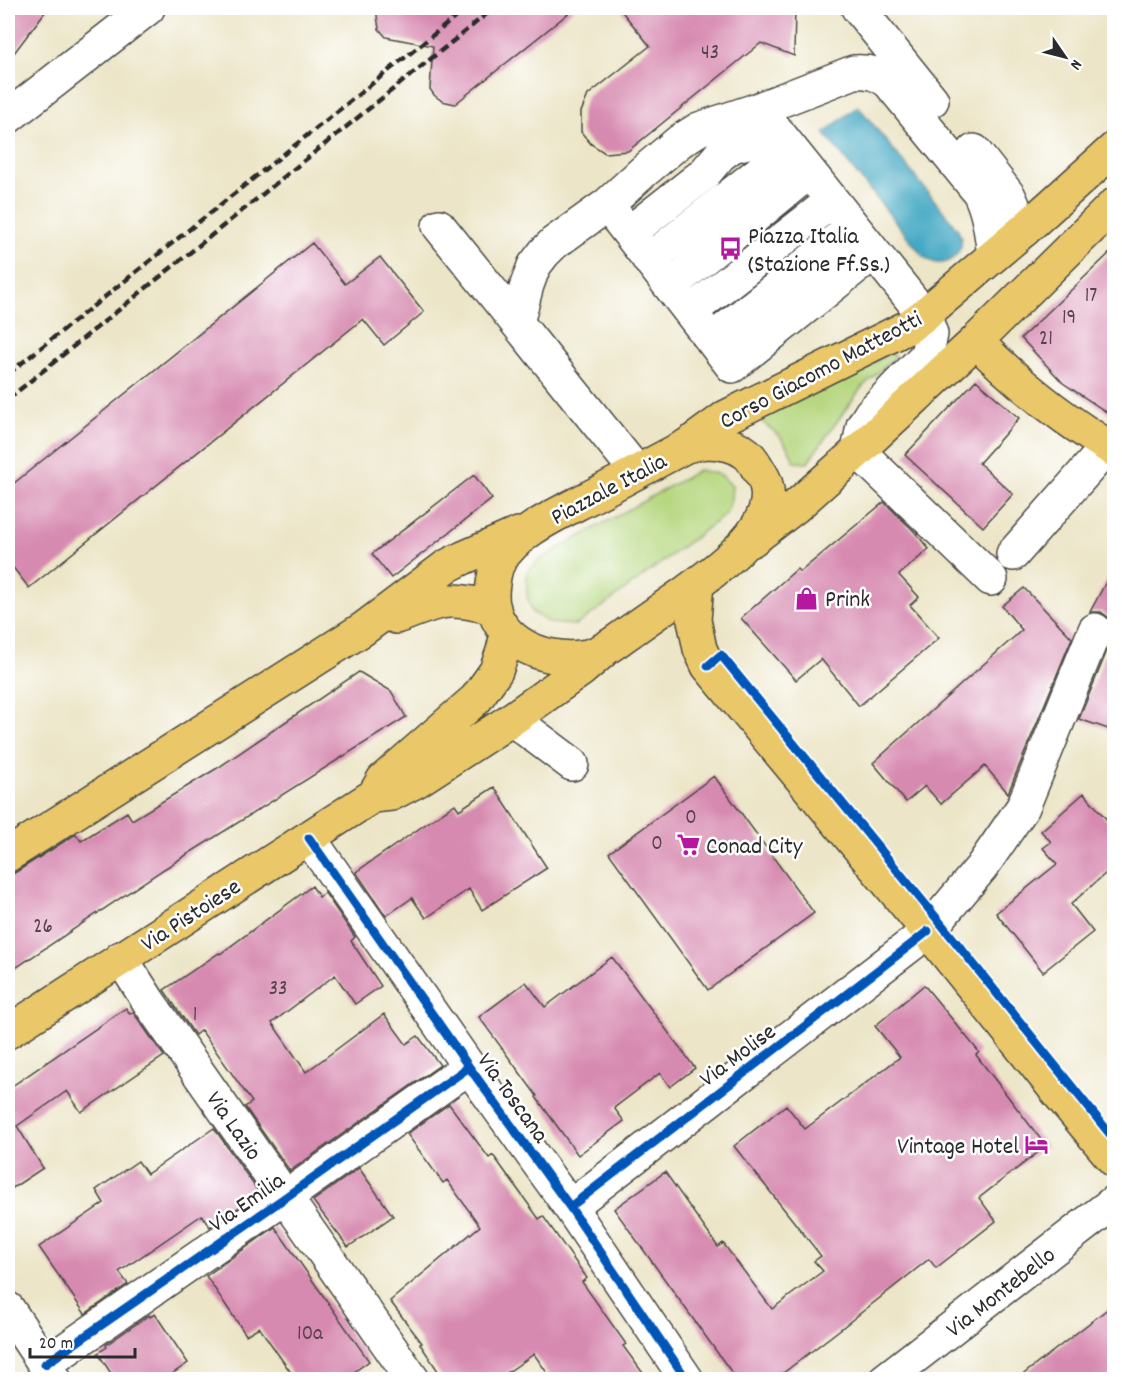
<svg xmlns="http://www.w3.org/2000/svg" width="1122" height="1387" font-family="Dekko,sans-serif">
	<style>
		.green { fill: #b6d77f; stroke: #708155; stroke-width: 1.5 }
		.water { fill: #43a8c3; stroke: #376a77; stroke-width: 1.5 }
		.building { fill: #d78ab0 }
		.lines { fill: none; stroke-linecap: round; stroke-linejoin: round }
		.minor-casing { stroke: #484742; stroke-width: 36 }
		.major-casing { stroke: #484742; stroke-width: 36 }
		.minor { stroke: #fff; stroke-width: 33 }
		.major { stroke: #eac769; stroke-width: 33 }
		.rail { stroke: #2b2b2b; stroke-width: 4.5; stroke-dasharray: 9 4.5; stroke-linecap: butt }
		.cycleway-casing { stroke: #fff; stroke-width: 13 }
		.cycleway { stroke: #0057b8; stroke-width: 9 }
		.labels { text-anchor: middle; stroke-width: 5; stroke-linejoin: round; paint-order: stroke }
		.number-label { font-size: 21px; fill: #56434c }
		.poi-label { font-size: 24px; fill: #2b2b2b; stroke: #fff; text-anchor: start }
		.street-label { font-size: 24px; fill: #2b2b2b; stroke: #fff }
	</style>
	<rect width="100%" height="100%" fill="#fff"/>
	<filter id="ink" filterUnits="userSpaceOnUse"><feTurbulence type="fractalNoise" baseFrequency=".0167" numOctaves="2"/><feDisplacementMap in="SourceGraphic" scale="12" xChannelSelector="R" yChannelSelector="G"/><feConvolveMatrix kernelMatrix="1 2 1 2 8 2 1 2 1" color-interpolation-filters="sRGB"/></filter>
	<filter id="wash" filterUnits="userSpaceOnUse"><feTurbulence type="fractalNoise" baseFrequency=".008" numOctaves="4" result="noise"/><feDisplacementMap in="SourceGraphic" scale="24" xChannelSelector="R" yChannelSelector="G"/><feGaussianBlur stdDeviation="1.35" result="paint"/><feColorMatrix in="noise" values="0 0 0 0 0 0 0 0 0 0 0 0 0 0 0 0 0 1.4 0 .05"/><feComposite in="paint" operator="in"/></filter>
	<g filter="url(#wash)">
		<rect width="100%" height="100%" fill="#ece5c7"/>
		<!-- green -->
		<path class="green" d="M892,352L895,357L862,387L807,463L795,462C785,440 781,436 762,422L764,409L856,373Z
			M699,470L721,475L732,486L731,500L726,514L598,610L576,625L549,623L532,612L527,596V572L540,559Z"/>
		<!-- water -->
		<path class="water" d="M858,106L957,228C958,231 960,234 961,237C964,249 953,262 942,263C934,264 929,260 923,256L824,133Z"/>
		<g id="blocks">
			<!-- building -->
			<path class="building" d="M8,8H48L8,61Z
				M376,8H575L455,104L442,101L434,95L430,89L433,46L386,37L379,29Z
				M619,8H795L794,56L761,43L628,151L605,153L591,144L581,132V112L588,95L650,46Z
				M312,243L345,284L380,257L424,312L384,345L363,319L29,588L8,561V488Z
				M1114,249V417L1063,383L1021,338Z
				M976,380L1019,418L979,463L1013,494L983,527L905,455Z
				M474,475L492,499L391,578L372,554Z
				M884,502L912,529L929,549L899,575L919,597L910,605L939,638L859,706L821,659L796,680L741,618L797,569L800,572Z
				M1114,567V731L1079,719L1113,636V627L1109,618L1101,612H1090Z
				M1024,588L1072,638L1008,793L985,766L941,804L925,786L906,802L873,763L1022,630L1002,606Z
				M359,672L391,691L406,717L164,869L8,973V877L76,834L81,841L127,812L132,820L219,767Z
				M714,776L814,913L708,990L609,853Z
				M494,787L547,868L482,910L469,889L426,918L412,898L386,916L356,872L455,804L459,810Z
				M1084,793L1114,828V866L1071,904L1093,932L1043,972L996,913L1057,864L1043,848L1051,842L1041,831Z
				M312,886L319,897L325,893L355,937L351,941L381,986L355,1004L335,975L272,1023L306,1072L384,1014L406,1044L418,1036L440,1065L290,1171L245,1107L252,1102L201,1030L195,1035L164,990L219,953L220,954Z
				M612,957L695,1068L670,1087L660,1073L614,1108L624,1121L578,1155L536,1097L537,1096L479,1017L526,982L545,1007Z
				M924,985L979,1052L976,1055L1046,1146L979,1198L996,1221L936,1268L929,1259L838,1331L774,1380H737L614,1209L665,1172L718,1247L723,1243L772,1309L823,1271L814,1261L821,1256L734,1146L786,1105L805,1129L900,1057L875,1026Z
				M126,1008L130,1014L133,1012L164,1056L81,1112L67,1091L17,1126L43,1168L8,1191V1089Z
				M449,1104L489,1158L493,1155L539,1219L543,1216L587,1278L582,1282L626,1344L623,1346L648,1380H552L534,1354L497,1380H444L420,1344L422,1343L390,1301L480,1226L447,1180L443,1183L407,1134Z
				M214,1128L258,1191L253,1195L254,1197L210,1227L202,1215L119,1272L128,1284L85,1314L39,1247L104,1203L96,1190L138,1161L147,1174Z
				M359,1168L393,1216L348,1247L313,1201Z
				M275,1227L369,1361L343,1380H296L259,1327L246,1335L206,1276Z
				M1114,1304V1373L1106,1380H1016Z
				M155,1314L188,1363L163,1380H115L98,1353L107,1347L106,1345L149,1315L150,1317Z"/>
		</g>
	</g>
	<g filter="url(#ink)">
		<use href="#blocks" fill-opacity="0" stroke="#484742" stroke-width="1.5"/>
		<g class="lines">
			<defs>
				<path id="minor" d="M858,8L932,100
					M759,109L924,315L931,334L927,355L871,413L863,426L858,451L991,579
					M8,117L148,8
					M974,151L1009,196L1024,230
					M607,205L732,366L873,253
					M439,226L637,472
					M629,233L704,174L720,155L732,146L779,134
					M649,260L790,148
					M670,286L809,172
					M690,312L832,201
					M517,323L527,285L534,266L544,253L554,243L607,205L643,172L680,141L699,129L759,109L854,72C868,71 877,73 889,82L979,192C989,212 991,233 994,255
					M712,340L853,227
					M1013,554L1108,446
					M512,719L572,764
					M309,838L469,1067L570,1207L687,1380
					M121,958L149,1002L413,1380
					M570,1207L913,943L928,931L981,868L1023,807L1095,630
					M8,1309L55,1380
					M45,1364L286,1197L469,1067
					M885,1380L1114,1202"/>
				<path id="major" d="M976,341C1017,383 1064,420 1114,450
					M705,442C720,442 735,444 747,454C752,458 755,464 758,469C761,474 765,479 766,485C778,527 715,571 686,592C669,604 652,616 635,628C620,638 605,652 588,656C542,665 484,637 493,584C494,577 495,568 499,562C517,530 563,512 594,495C625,479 655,462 686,446Z
					M686,446L726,417L908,327L924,315L1024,230L1114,149
					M752,540L795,507L858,451L976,341L1114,205
					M697,584L694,620L700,649L708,666L928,931L1059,1094L1114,1160
					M396,617C409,613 423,606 437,603C456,598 476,604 494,608
					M376,792L383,780L476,699L496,671L503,651L507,633
					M8,855L363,629L447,566L463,558L518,534
					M8,1032L373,796L391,794L418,780L512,719L581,670L602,652"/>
			</defs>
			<!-- minor casing -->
			<use href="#minor" class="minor-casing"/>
			<!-- major casing -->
			<use href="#major" class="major-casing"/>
			<!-- minor -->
			<use href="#minor" class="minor"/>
			<!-- major -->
			<use href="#major" class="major"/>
			<!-- rail -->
			<path class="rail" d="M8,374L467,8
				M8,399L494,8"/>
			<defs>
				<path id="cycleway" d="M708,666L721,655L938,920L1114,1139
					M309,838L469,1067L570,1207L687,1380
					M570,1207L913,943L928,931
					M45,1364L286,1197L469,1067"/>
			</defs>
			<!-- cycleway casing -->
			<use href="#cycleway" class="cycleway-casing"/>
			<!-- cycleway -->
			<use href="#cycleway" class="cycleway"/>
		</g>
	</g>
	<!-- icons -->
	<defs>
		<symbol id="bus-bare" viewBox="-9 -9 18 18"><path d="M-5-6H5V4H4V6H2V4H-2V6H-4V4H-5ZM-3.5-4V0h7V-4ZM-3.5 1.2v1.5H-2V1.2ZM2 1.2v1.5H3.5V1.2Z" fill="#b5179e" stroke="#fff" stroke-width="2.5" paint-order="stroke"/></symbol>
		<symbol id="shop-bare" viewBox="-9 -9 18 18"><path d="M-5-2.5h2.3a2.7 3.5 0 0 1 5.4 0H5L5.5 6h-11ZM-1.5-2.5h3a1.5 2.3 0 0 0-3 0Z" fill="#b5179e" stroke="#fff" stroke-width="2.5" paint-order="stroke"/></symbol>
		<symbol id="supermarket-bare" viewBox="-9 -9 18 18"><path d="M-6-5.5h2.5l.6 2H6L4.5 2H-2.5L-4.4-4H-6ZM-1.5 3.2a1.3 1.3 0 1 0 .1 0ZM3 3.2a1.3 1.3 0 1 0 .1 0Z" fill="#b5179e" stroke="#fff" stroke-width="2.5" paint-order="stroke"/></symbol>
		<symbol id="hotel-bare" viewBox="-9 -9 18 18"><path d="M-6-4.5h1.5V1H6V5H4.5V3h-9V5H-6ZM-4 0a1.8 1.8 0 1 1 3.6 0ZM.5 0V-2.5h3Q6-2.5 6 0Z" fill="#b5179e" stroke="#fff" stroke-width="2.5" paint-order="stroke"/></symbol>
	</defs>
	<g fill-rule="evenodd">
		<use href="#bus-bare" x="714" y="232" width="33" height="33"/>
		<use href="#shop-bare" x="790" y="582" width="33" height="33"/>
		<use href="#supermarket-bare" x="672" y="828" width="33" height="33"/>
		<use href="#hotel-bare" x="1020" y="1128" width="33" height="33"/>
	</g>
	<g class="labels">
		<!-- number labels -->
		<g class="number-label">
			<text x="710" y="58">43</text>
			<text x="1091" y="301">17</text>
			<text x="1069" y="323">19</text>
			<text x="1046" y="344">21</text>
			<text x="691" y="823">0</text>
			<text x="657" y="849">0</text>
			<text x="43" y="932">26</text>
			<text x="278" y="994">33</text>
			<text x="195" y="1020">1</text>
			<text x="310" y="1339">10a</text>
		</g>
		<!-- poi labels -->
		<g class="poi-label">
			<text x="748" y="243">Piazza Italia<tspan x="748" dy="28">(Stazione Ff.Ss.)</tspan></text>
			<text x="825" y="606">Prink</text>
			<text x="706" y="853">Conad City</text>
			<text x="1019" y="1153" text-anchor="end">Vintage Hotel</text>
		</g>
		<!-- street labels -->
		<g class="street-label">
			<text transform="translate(820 369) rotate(-28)" y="8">Corso Giacomo Matteotti</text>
			<text transform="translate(608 488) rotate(-28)" y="8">Piazzale Italia</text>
			<text transform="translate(190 914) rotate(-33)" y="8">Via Pistoiese</text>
			<text transform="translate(737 1054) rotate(-37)" y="8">Via Molise</text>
			<text transform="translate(514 1097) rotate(54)" y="8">Via Toscana</text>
			<text transform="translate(235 1125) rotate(55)" y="8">Via Lazio</text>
			<text transform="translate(246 1201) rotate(-35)" y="8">Via Emilia</text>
			<text transform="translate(1000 1291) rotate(-38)" y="8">Via Montebello</text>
		</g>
	</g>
	<!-- margin -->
	<rect width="1122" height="1387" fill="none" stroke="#fff" stroke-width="30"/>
	<!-- north arrow -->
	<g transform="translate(1065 57) rotate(125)" stroke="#ffffff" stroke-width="4.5" paint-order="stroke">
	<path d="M0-4.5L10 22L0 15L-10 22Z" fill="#2b2b2b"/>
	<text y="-9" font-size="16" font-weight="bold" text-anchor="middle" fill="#2b2b2b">N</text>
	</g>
	<!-- scale -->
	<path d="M30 1348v9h105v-9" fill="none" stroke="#2b2b2b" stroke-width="3"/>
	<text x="39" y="1348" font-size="18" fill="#2b2b2b" stroke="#ffffff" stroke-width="4.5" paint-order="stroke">20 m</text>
</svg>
